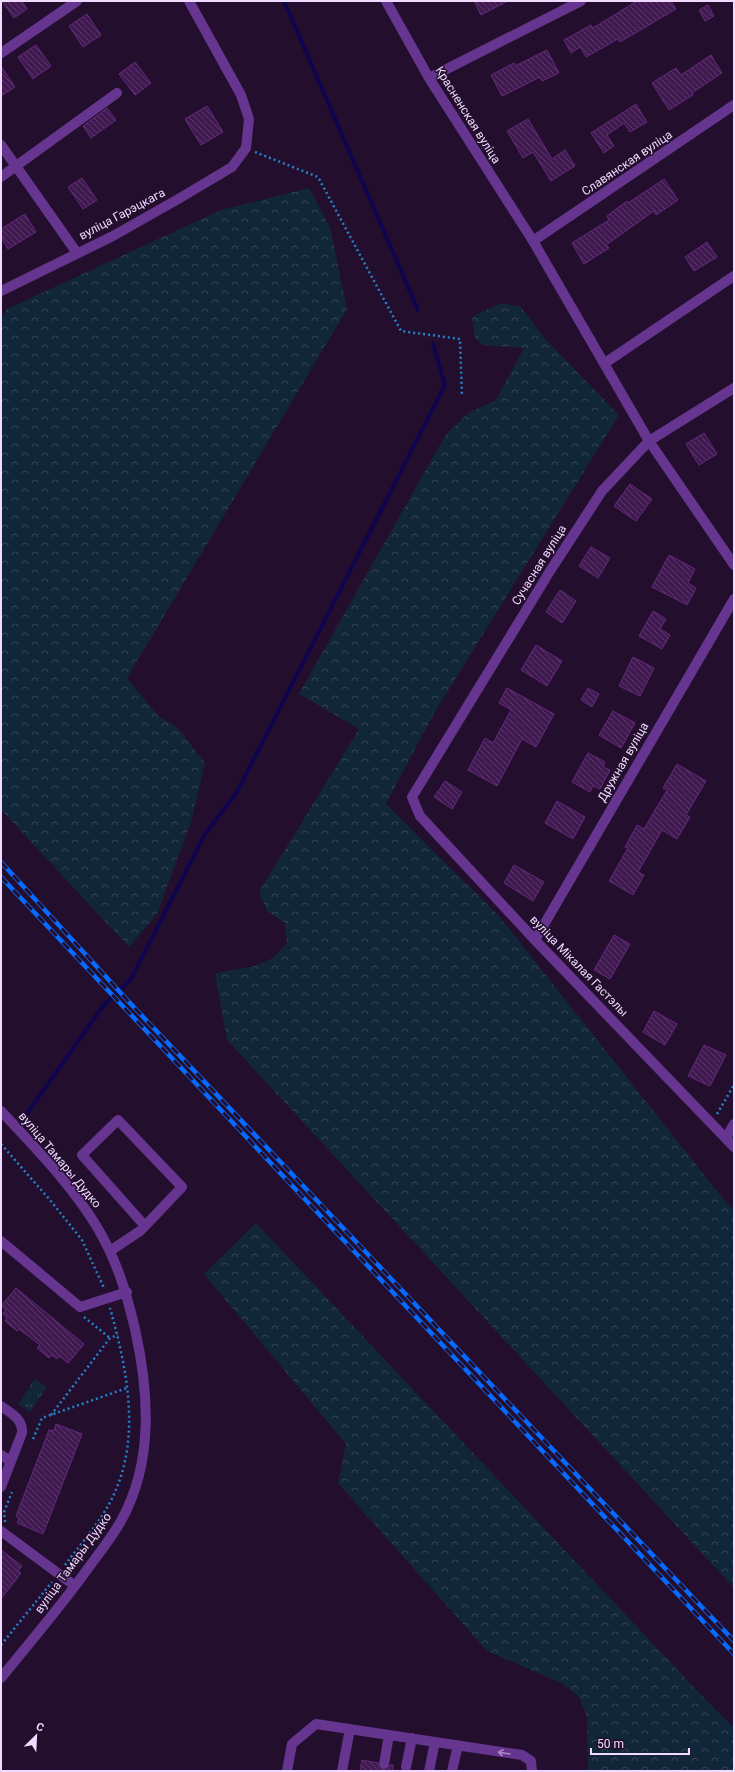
<svg xmlns="http://www.w3.org/2000/svg" width="735" height="1772" font-family="Roboto,sans-serif">
	<style>
		.grass { fill: url(#grass-tufts) }
		.forest { fill: url(#forest-crowns) }
		.lines { fill: none; stroke-linecap: round; stroke-linejoin: round }
		.stream { stroke: #0f054f; stroke-width: 4 }
		.building { fill: url(#building-back-hatch); stroke: #64287e }
		.path { stroke: #2481ca; stroke-width: 2.5; stroke-dasharray: 2 3; stroke-linecap: butt }
		.minor { stroke: #663590; stroke-width: 10 }
		.rail-casing { stroke: #066aff; stroke-width: 4.5 }
		.rail { stroke: #230f2d; stroke-width: 3; stroke-dasharray: 9; stroke-linecap: butt }
		.oneway { stroke: #ac88c8 }
		.labels { text-anchor: middle; stroke-width: 3; stroke-linejoin: round; paint-order: stroke }
		.street-label { font-size: 12px; fill: #f1daff; stroke: #230f2d }
	</style>
	<defs>
		<pattern id="grass-tufts" width="24" height="20" patternUnits="userSpaceOnUse"><rect width="24" height="20" fill="#112638"/><path d="M3 7l-1-3M5 7V3M7 7l1-3M15 17l-1-3M17 17v-4M19 17l1-3" fill="none" stroke="#344556"/></pattern>
		<pattern id="forest-crowns" width="20" height="18" patternUnits="userSpaceOnUse"><rect width="20" height="18" fill="#112638"/><path d="M2 6a3 3 0 1 1 6 0M12 15a3 3 0 1 1 6 0" fill="none" stroke="#344556"/></pattern>
		<pattern id="building-back-hatch" width="6" height="6" patternUnits="userSpaceOnUse"><rect width="6" height="6" fill="#3f1950"/><path d="M-1 5l2 2M0 0l6 6M5-1l2 2" fill="none" stroke="#5b3a6a"/></pattern>
	</defs>
	<rect width="100%" height="100%" fill="#230f2d"/>
	<!-- grass -->
	<path class="grass" d="M35,1379L47,1387L30,1412L18,1404Z"/>
	<!-- forest -->
	<path class="forest" d="M309,188L330,227L347,309L127,678L158,716L177,727L205,763L191,822L157,914L129,947L1,810V319L7,309L221,210Z
		M501,303L521,307L546,340L619,415L433,715L386,804L499,916L721,1196L734,1210V1588L227,1040L215,973L255,966L273,958L287,943L285,923L267,911L259,892L359,729L299,694L445,436L468,413L496,400L524,348L483,345L475,338L472,317Z
		M256,1223L707,1701L734,1728V1771H588L587,1716L579,1697L563,1684L487,1651L338,1483L346,1444L204,1274Z"/>
	<g class="lines">
		<!-- stream -->
		<path class="stream" d="M284,1L418,310
			M26,1115L103,1006L131,979L205,834L237,792L445,385L433,344"/>
	</g>
	<!-- building -->
	<path class="building" d="M2,1H22L27,9L14,18Z
		M474,1H508L481,15Z
		M637,1H671L676,9L620,42L618,39L586,57L580,47L571,53L564,40L591,25L593,28Z
		M708,5L714,16L705,21L699,10Z
		M87,14L101,35L83,47L69,26Z
		M36,45L51,66L33,79L18,57Z
		M547,50L559,73L542,81L540,77L502,96L491,75L514,63L515,66Z
		M711,55L722,73L692,93L693,95L669,110L652,83L676,68L681,75Z
		M135,62L151,83L135,95L119,74Z
		M1,66L15,87L1,96Z
		M636,104L647,122L630,132L624,123L607,135L614,146L604,153L591,133Z
		M207,106L223,132L201,145L185,119Z
		M107,108L116,120L91,138L83,126Z
		M528,119L552,159L565,150L575,166L551,181L533,152L523,158L507,131Z
		M82,178L97,200L83,209L68,187Z
		M664,179L678,200L656,215L654,211L606,245L609,248L584,264L572,243L609,220L607,216L627,201L628,203Z
		M25,214L36,232L8,249L1,237V229Z
		M707,242L717,257L694,271L685,257Z
		M704,433L717,454L699,465L686,444Z
		M630,484L652,499L636,521L614,506Z
		M591,547L610,558L598,578L579,566Z
		M669,555L695,569L688,583L696,588L687,605L652,587Z
		M560,590L576,601L562,623L546,612Z
		M653,611L666,619L660,629L670,635L662,649L639,636Z
		M536,645L562,661L547,686L521,670Z
		M633,657L654,668L640,696L619,686Z
		M507,688L554,714L536,747L522,739L497,786L468,770L485,738L493,743L511,710L499,703Z
		M588,688L599,694L592,707L581,700Z
		M613,711L635,723L621,748L599,735Z
		M588,753L605,762L603,767L610,770L600,789L593,786L590,792L572,782Z
		M677,764L706,781L686,815L690,817L677,839L662,830L638,872L644,875L633,895L609,881L628,848L625,847L637,825L644,829L667,790L663,788Z
		M445,781L462,792L452,809L434,797Z
		M557,801L585,817L573,839L545,823Z
		M514,865L544,882L533,901L504,883Z
		M614,935L630,944L610,979L594,970Z
		M654,1011L677,1024L665,1045L643,1032Z
		M704,1045L726,1055L710,1086L688,1076Z
		M16,1288L84,1344L68,1363L59,1356L57,1359L52,1355L49,1358L37,1348L40,1345L19,1329L17,1331L5,1321L7,1318L3,1314L6,1310L1,1306Z
		M56,1424L82,1434L43,1534L17,1523L19,1518L16,1516L49,1430L54,1431Z
		M1,1550L22,1566L18,1571L21,1573L1,1599Z
		M362,1760L378,1763V1767L383,1770H387L390,1765H393V1771H360Z"/>
	<g class="lines">
		<!-- path -->
		<path class="path" d="M255,152L318,177L401,331L460,339L462,396
			M717,1114L734,1085
			M1,1144L50,1200L82,1240L104,1288
			M84,1317L110,1338
			M51,1415L110,1338L118,1335
			M33,1439L42,1418L127,1388
			M5,1522L4,1512L12,1492
			M65,1565C79,1546 96,1527 108,1506C143,1444 128,1373 110,1308
			M1,1645L52,1582"/>
		<!-- minor -->
		<path class="minor" d="M386,1L429,78L533,241L649,441L734,565
			M1,53L77,1
			M429,78L581,1
			M1,145L77,253
			M1,177L117,93
			M533,241L734,105
			M1,291L113,236L180,198L232,167L246,148L249,119L241,95L189,1
			M605,363L734,276
			M734,388L649,441L602,491L550,571L412,797L420,816L535,940L734,1147
			M535,940L734,599
			M1,1111C35,1148 72,1185 97,1227C117,1261 126,1291 135,1329C149,1392 154,1462 121,1521C112,1537 100,1552 89,1567C62,1605 31,1641 1,1678
			M726,1138L734,1124
			M1,1241L80,1307L127,1292
			M110,1251L140,1231L145,1226L182,1187L118,1120L82,1155L145,1226
			M1,1406C12,1414 23,1419 22,1433L1,1487
			M1,1455L10,1461
			M1,1531L75,1586
			M384,1764L389,1735
			M406,1767L412,1738
			M287,1771L292,1744L316,1724L522,1755L531,1761L532,1771
			M342,1771L350,1729
			M429,1771L435,1742
			M452,1771L458,1745"/>
		<defs>
			<path id="rail" d="M1,862L129,1002L734,1641
				M1,877L734,1654"/>
		</defs>
		<!-- rail casing -->
		<use href="#rail" class="rail-casing"/>
		<!-- rail -->
		<use href="#rail" class="rail"/>
	</g>
	<!-- one-way arrows -->
	<defs><path id="oneway-shaft" d="M-6 0H5M1.5-3L5.5 0L1.5 3" fill="none" stroke-width="1.6" stroke-linecap="round" stroke-linejoin="round"/></defs>
	<use class="oneway" href="#oneway-shaft" transform="translate(504 1753) rotate(-171)"/>
	<g class="labels">
		<!-- street labels -->
		<g class="street-label">
			<text transform="translate(468 115) rotate(58)" y="4">Красненская вуліца</text>
			<text transform="translate(627 163) rotate(-34)" y="4">Славянская вуліца</text>
			<text transform="translate(122 214) rotate(-28)" y="4">вуліца Гарэцкага</text>
			<text transform="translate(539 565) rotate(-58)" y="4">Сучасная вуліца</text>
			<text transform="translate(623 762) rotate(-60)" y="4">Дружная вуліца</text>
			<text transform="translate(579 966) rotate(46)" y="4">вуліца Мікалая Гастэлы</text>
			<text transform="translate(60 1160) rotate(50)" y="4">вуліца Тамары Дудко</text>
			<text transform="translate(73 1563) rotate(-54)" y="4">вуліца Тамары Дудко</text>
		</g>
	</g>
	<!-- border -->
	<rect width="735" height="1772" fill="none" stroke="#f1daff" stroke-width="4"/>
	<!-- north arrow -->
	<g transform="translate(36 1736) rotate(24)" stroke="#230f2d" stroke-width="3" paint-order="stroke">
	<path d="M0-3L7 15L0 10L-7 15Z" fill="#f1daff"/>
	<text y="-6" font-size="11" font-weight="bold" text-anchor="middle" fill="#f1daff">С</text>
	</g>
	<!-- scale -->
	<path d="M591 1748v6h98v-6" fill="none" stroke="#f1daff" stroke-width="2"/>
	<text x="597" y="1748" font-size="12" fill="#f1daff" stroke="#230f2d" stroke-width="3" paint-order="stroke">50 m</text>
</svg>
